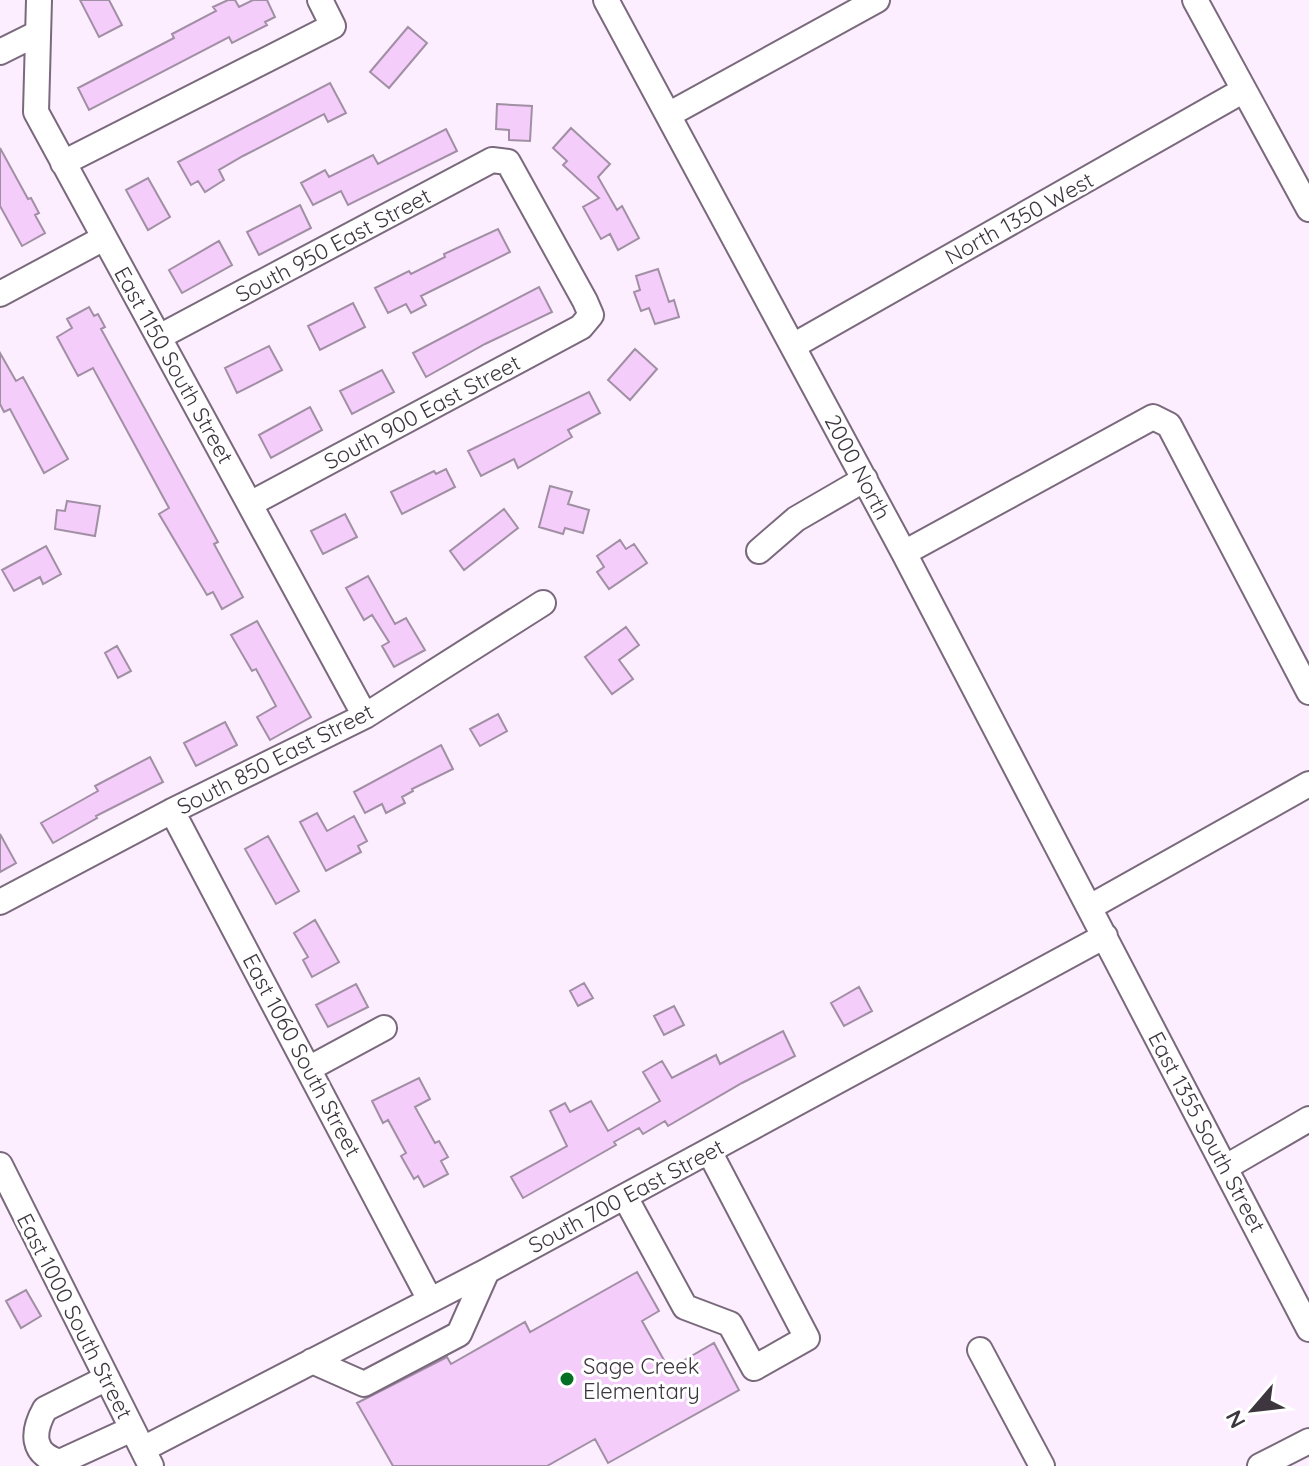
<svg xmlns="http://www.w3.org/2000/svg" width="1309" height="1466" font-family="Quicksand,sans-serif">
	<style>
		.building { fill: #f4cdfb; stroke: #a18fa4; stroke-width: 2 }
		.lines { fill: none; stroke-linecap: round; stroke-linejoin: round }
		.minor-casing { stroke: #7a697c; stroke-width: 28 }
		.minor { stroke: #fff; stroke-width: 24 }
		.poi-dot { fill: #037124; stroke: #fff; stroke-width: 3 }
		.labels { text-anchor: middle; stroke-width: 6; stroke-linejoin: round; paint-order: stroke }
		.street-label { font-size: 22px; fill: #3d363f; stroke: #fff }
		.poi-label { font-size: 22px; fill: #3d363f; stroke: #fff; text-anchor: start }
	</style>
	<rect width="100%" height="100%" fill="#fcedff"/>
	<!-- building -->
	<path class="building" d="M80,0H109L122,25L99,37Z
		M228,0H235L239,7L253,0H267L275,17L265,22L267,25L232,43L229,37L89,110L78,88L174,38L172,34L216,11L213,7Z
		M408,27L427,43L389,88L370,72Z
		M330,83L346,113L328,122L324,114L243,156L219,170L224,180L205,192L198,181L191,185L178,162Z
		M497,104L532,106L530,141L509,140V130L496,129Z
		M571,128L610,164L598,177L617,210L622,206L639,238L618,250L610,234L601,239L583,207L599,198L563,165L567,161L553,148Z
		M446,129L457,151L348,205L341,191L313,205L301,183L325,170L329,177L373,155L378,164Z
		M0,148L28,199L31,198L39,213L35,215L45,233L22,246L0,206Z
		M148,178L170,217L148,230L126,190Z
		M300,205L311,228L259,255L247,232Z
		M498,229L510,252L421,296L426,305L411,313L406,304L388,313L375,288L409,271L411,274L445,257L444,254Z
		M219,241L232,265L182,293L169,270Z
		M658,269L669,302L674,300L679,317L655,324L649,308L641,311L634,292L640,290L636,276Z
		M539,287L552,312L485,344L426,377L413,353Z
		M353,303L365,327L320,350L308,326Z
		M89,307L94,316L98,314L105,327L101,329L218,542L214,544L243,597L222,609L213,592L207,595L159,514L169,508L93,368L78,376L57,337L72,328L67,319Z
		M269,346L282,370L237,393L225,368Z
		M635,349L657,369L630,400L608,380Z
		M0,353L16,381L23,377L68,459L44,473L10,409L4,412L0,404Z
		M382,370L394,392L352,414L340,391Z
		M589,392L600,413L568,430L572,437L518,468L514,459L481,476L468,451Z
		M310,407L322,430L271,458L259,435Z
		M446,469L455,487L402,514L391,492L434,471L436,474Z
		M550,486L572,492L568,504L589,510L583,533L565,528L563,534L539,527Z
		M67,501L100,506L95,536L55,529L57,510L65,511Z
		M504,509L518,528L464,570L450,551Z
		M345,514L357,537L323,554L311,531Z
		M620,540L626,549L634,544L647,563L609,589L597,572L604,567L597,556Z
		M46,546L61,574L43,584L40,577L14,591L2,570Z
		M368,576L395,624L406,618L425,650L394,667L382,646L389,642L372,615L364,620L346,588Z
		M257,621L311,717L270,740L257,717L276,706L256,669L252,671L231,635Z
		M626,627L639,645L619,660L633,679L612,694L585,657Z
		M117,646L131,671L118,678L105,653Z
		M498,714L507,731L480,746L470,729Z
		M225,722L237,745L196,766L184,743Z
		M441,745L453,769L412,789L413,791L402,797L405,803L386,813L382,804L365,813L354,792Z
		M150,757L163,782L96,816L97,818L53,843L41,823L98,791L95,786Z
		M317,813L327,831L354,816L367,841L358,846L361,852L326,871L300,822Z
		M0,834L16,863L0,872Z
		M268,836L299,891L276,904L245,849Z
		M315,920L339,962L312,977L303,960L308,957L294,933Z
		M584,983L593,998L578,1006L570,991Z
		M356,984L368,1007L328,1027L316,1005Z
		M859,987L872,1011L844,1026L831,1003Z
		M674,1006L684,1025L664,1035L654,1016Z
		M783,1031L795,1056L742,1083L668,1126L665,1121L643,1134L639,1128L614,1142L616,1145L523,1198L511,1177L567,1146L550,1111L565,1103L570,1112L591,1101L608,1131L660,1101L643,1072L662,1061L672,1078L716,1055L720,1064Z
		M419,1078L430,1099L415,1107L435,1143L439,1141L448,1157L441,1161L448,1174L424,1187L418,1176L414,1179L401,1156L406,1153L388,1120L383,1123L372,1101Z
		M637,1272L659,1311L642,1321L669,1369L714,1343L739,1390L608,1463L595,1439L547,1466H393L357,1403L447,1357L451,1364L525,1322L530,1332Z
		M26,1290L41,1316L21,1328L6,1301Z"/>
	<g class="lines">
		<defs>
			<path id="minor" d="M39,0L36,112L365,716
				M606,0L904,553L1309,1329
				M1195,0L1309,209
				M0,52L38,33
				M668,115L877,0
				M63,163L333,26L320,0
				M0,294L104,238
				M159,337L492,160L508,162L585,301L591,315L581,327L250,504
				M793,346L1244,90
				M759,551L796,519L865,479
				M904,553L1153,417L1169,425L1309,692
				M172,811L430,1300
				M0,902L172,811L365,716L543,603
				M1090,907L1309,784
				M310,1068L384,1028
				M0,1165L151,1466
				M1226,1167L1309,1119
				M625,1197L685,1307L730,1324L754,1368L807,1338L709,1151
				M980,1350L1042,1466
				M312,1361L364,1384L459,1334L487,1271
				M107,1378L45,1409C32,1432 31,1454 60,1462L132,1429
				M143,1449L487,1271L1105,936
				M1260,1466L1309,1441"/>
		</defs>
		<!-- minor casing -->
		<use href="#minor" class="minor-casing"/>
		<!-- minor -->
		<use href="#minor" class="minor"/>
	</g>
	<!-- markers -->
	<circle class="poi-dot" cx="567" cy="1379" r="8"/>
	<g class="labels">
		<!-- street labels -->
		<g class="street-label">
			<text transform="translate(1019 218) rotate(-29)" y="8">North 1350 West</text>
			<text transform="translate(333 245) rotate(-28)" y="8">South 950 East Street</text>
			<text transform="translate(174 365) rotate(61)" y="8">East 1150 South Street</text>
			<text transform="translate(422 412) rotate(-28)" y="8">South 900 East Street</text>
			<text transform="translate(858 467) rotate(62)" y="8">2000 North</text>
			<text transform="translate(275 759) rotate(-27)" y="8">South 850 East Street</text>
			<text transform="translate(302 1055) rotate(62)" y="8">East 1060 South Street</text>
			<text transform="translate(1207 1132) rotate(62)" y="8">East 1355 South Street</text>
			<text transform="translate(626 1196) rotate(-28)" y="8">South 700 East Street</text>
			<text transform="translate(75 1316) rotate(63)" y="8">East 1000 South Street</text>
		</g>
		<!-- poi labels -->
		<g class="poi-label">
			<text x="583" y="1374">Sage Creek<tspan x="583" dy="25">Elementary</tspan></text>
		</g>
	</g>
	<!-- north arrow -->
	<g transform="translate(1253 1410) rotate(242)" stroke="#ffffff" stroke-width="6" paint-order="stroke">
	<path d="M0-6L14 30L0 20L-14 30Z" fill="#3d363f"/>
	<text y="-12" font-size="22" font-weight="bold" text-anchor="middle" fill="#3d363f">N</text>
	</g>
</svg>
